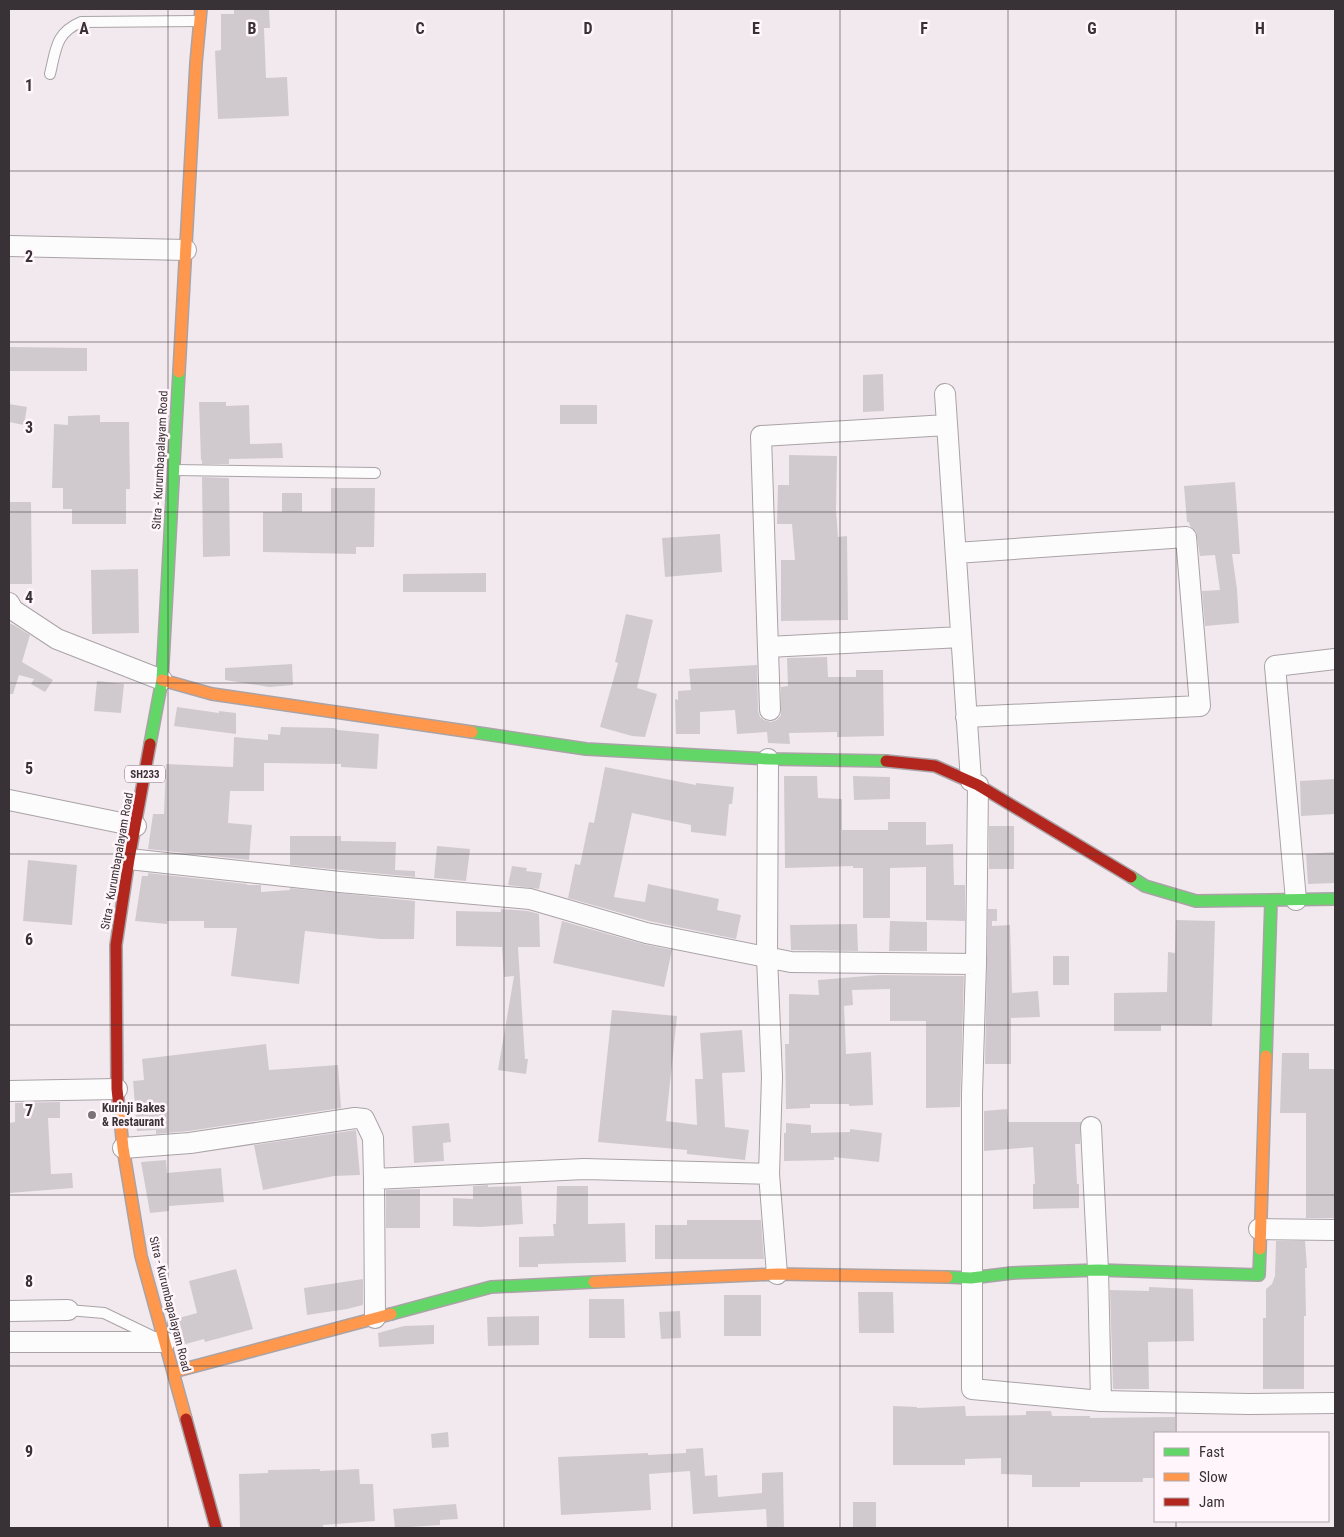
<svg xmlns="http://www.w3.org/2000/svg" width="1344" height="1537" font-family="'Roboto Condensed',sans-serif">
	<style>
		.building { fill: #d0cace }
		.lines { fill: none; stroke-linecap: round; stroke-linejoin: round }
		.lane-casing { stroke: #a9a3a6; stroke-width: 12 }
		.street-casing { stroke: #a9a3a6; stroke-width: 22 }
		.fast-casing { stroke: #a9a3a6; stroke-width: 14 }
		.slow-casing { stroke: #a9a3a6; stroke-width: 14 }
		.jam-casing { stroke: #a9a3a6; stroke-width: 14 }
		.lane { stroke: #fdfcfc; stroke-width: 10 }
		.street { stroke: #fdfcfc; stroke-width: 20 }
		.fast { stroke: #63d668; stroke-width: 11 }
		.slow { stroke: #ff974d; stroke-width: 11 }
		.jam { stroke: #b3261e; stroke-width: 11 }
		.grid { fill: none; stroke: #383135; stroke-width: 1; stroke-opacity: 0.55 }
		.poi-dot { fill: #797176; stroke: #fff5fa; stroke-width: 2 }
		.labels { text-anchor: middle; stroke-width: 5; stroke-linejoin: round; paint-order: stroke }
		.shield { fill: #fff5fa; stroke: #746c70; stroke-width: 1 }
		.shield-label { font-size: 11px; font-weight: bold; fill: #383135 }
		.street-label { font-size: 12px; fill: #383135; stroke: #fff5fa }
		.poi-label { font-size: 12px; font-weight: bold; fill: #383135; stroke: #fff5fa; text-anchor: start }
		.grid-label { font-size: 16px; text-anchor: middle; font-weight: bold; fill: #383135; stroke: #fff5fa; stroke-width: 5; stroke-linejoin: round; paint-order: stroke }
	</style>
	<rect width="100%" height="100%" fill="#f2e9ee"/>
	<!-- building -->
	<path class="building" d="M234,9H269L270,28H264L266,78L287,77L289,116L218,119L215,51L221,50V14H234Z
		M9,347L87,348V371H9Z
		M883,374L884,411L863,412V375Z
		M199,402H226V406L249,405L250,444L282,443L283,458L229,459V464H202V460H201Z
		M9,404L27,407L24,425L9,422Z
		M560,405H597V424H560Z
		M100,415V422H129L130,489H126V524H72V509H63V488H52L54,424L68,425V416Z
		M789,455L837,456L836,510L838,537L847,536L848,620L781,621V560H795L792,524H777L778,485H789Z
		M202,477L229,478L230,556L203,557Z
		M1235,482L1240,554H1232L1237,589L1239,623L1205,626L1202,591L1220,590L1215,555L1200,556L1196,531L1190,526L1189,522H1187L1184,486Z
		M331,488H375L374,547H356V554L263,552V512H282V493H302V512H331Z
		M9,502H31L32,584H9Z
		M720,534L722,572L665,577L662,538Z
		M138,569L139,633L92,634L91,570Z
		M486,573V592H403V574Z
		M626,614L653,620L637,688L657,694L645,737L632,736L600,727L618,663L615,662Z
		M9,623L14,625L30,635L22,662L53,680L45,692L31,684L34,679L19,675L13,694H9Z
		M827,657L828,677H856V670H883L884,736L837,737V732L789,733L790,744L768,743L767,732L737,734L735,710L700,712V734H676L675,699L678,700V691L691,690L689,669L757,665L758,711L760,717L764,720L771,722L777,720L781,715V687L788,686L787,658Z
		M292,664L293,685L269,687L225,680V668Z
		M97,681L124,684L121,713L94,711Z
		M177,707L219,713V711L236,713V734L174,726Z
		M281,727L334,728L338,730L379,734L377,769L341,767V764L264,763V791H230L228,823L252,825L249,860L148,849L153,814H164L166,764L233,767L234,737L268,740V734L280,735Z
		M605,767L696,785V783L734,787L732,804H729L726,836L691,832V825L632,813L614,897L645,902L648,884L719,899L717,910L741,915L736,939L649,921L568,898L575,864L580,865L589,822L594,823Z
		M784,776H817L818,798L842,799V830H888V822H926V845L953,844L954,885H965V921L926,920V867L890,868V918H863V868H853V866L785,868Z
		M853,776L890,777V799L854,800Z
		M1335,779V814L1301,816L1300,781Z
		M989,826H1014V869H989Z
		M290,836H341V841L396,842L395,870L415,871V877L290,865Z
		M437,846L470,849L466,881L434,878Z
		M1335,852V883L1308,884L1306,854Z
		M28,860L77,865L72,925L23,921Z
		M512,866L527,868L526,871L542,873L539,889L508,885Z
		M148,873L247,884V885H261V892L290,890V888L415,901L414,939H380L305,931L299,984L231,976L237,928H204V921H167V924L135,921L142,876H148Z
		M501,909L528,911L539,914L540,947H518L525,1059H528L526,1074L498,1070L514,976L504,977L502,947L456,946V911L501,912Z
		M988,909H997V921H992V926L1010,925L1012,993L1038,991L1040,1017L1011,1018V1064H985Z
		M1176,920L1215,921L1212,1026L1161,1025V1031H1114V993L1167,992L1168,952L1175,953Z
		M562,921L643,944L672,950L664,987L553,963Z
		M890,921L927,922V951H889Z
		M857,924L858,951L791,950L790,925Z
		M1053,956H1069V985H1053Z
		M879,975L964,976L960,1107L926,1108V1021H890V989L852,990L853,1005L844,1006L846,1054L871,1052L873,1105L849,1106V1104H810V1108L786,1109L785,1044H789V994L819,995L818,980Z
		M612,1010L677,1016L666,1121L697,1125L695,1079H703L700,1033L742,1030L745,1072L722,1073L725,1127L749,1130L745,1160L687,1154V1150L598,1142Z
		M266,1044L269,1070L338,1065L341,1108L189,1131L156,1134V1130L137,1131L133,1081L144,1080L142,1059Z
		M1282,1053H1309V1069H1335V1218H1306V1113H1280Z
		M60,1102V1118H48L51,1174L72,1173L73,1188L9,1193V1123L15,1122V1103Z
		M1007,1109L1008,1122H1081L1080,1144H1075L1077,1184H1079V1208L1033,1209V1184H1035L1033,1147L984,1151V1111Z
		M449,1123L451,1142L443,1143L444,1161L414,1163L412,1126Z
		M786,1123L811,1125V1133L850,1132V1129L882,1133L879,1162L834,1157V1160L784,1161V1133H786Z
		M356,1130L360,1175L334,1176L263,1190L254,1145Z
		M166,1160L167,1173L221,1168L224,1202L169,1206V1211L150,1213L141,1162Z
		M488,1185V1187L521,1186L523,1224L481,1227L453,1226V1198L473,1199V1186Z
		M557,1186H588V1224L625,1223L626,1262L538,1264V1267H519V1237L554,1236L553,1224H556Z
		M420,1189V1228H386V1190Z
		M687,1220H761L764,1259H655V1225H687Z
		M1276,1241H1305L1307,1268H1305L1306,1316H1304V1389H1263V1318H1266V1289L1272,1284L1275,1276Z
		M236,1269L253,1329L205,1342L204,1339L182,1345L175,1319L197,1313L189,1281Z
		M363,1279V1305L347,1309L307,1315L304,1288Z
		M1149,1287L1193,1289L1194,1341L1148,1342L1149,1389H1113L1110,1290L1149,1291Z
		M858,1292H893L894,1333H859Z
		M724,1295H761V1336H724Z
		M589,1299H624L625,1338H589Z
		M680,1311L681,1338L661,1339L659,1312Z
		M539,1316V1345L488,1346L487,1317Z
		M434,1325V1344L379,1347L378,1333L404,1326Z
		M893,1406L917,1407V1408L965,1406L966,1416L1026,1415V1411H1051L1052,1416H1090V1418L1175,1417V1433H1155V1478H1143V1482H1080V1487H1032V1475L1001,1474V1458L965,1459V1465H893Z
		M448,1432L449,1447L432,1448L431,1434Z
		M703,1448L705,1476L717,1475L718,1497L762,1493V1473L783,1472L784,1528H767L766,1509L693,1514L690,1471L649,1474L651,1510L561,1515L558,1457L648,1453V1455L686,1453V1449Z
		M320,1469V1471L359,1469L360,1484H373L375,1521L323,1525V1528H240L239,1474L268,1473V1470Z
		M853,1502H876V1528H853Z
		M456,1504L458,1519L440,1520V1525L395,1528L393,1509Z"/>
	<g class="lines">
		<defs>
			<path id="lane" d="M50,74C56,50 55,33 81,22L199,21
				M175,470L375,473
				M68,1310L104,1313L156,1338"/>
			<path id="street" d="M9,246L186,250
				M945,394L971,781
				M956,553L1186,537L1200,706L966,717
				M9,603L13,610L57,639L162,680
				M768,647L961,637
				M770,710L761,436L947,425
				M768,759L767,957L772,1077L769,1174
				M9,800L136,826
				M129,859L340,882L530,899L646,933L791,962L976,964L978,785
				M1296,900L1275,666L1335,659
				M976,964L972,1094V1389L1101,1401L1249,1404L1335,1403
				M9,1091L117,1089
				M1091,1127L1098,1270L1101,1401
				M123,1148L190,1143L355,1118L364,1119L373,1138L374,1179
				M1259,1229L1335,1230
				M9,1311L68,1310
				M375,1318L374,1179L584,1169L769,1174L777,1274
				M9,1342H165"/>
			<path id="fast" d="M472,732L586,749L768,759L886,761
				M150,744L162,680L179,372
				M1131,877L1145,886L1196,901L1335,899
				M1266,1056L1271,901
				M947,1277L971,1278L1012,1273L1098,1270L1259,1275L1260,1249
				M391,1314L491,1287L594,1282"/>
			<path id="slow" d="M179,372L196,63L201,9
				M162,680L212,694L472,732
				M119,1108L123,1148L141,1256L186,1419
				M1260,1249L1266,1056
				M594,1282L777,1274L947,1277
				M173,1372L391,1314"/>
			<path id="jam" d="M886,761L935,766L978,785L1131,877
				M119,1108L117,1089L116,945L129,859L150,744
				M186,1419L216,1528"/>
		</defs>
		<!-- lane casing -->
		<use href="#lane" class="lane-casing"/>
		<!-- street casing -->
		<use href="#street" class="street-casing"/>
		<!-- fast casing -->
		<use href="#fast" class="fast-casing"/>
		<!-- slow casing -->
		<use href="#slow" class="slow-casing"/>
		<!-- jam casing -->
		<use href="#jam" class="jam-casing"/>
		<!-- lane -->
		<use href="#lane" class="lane"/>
		<!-- street -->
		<use href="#street" class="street"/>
		<!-- fast -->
		<use href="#fast" class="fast"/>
		<!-- slow -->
		<use href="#slow" class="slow"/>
		<!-- jam -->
		<use href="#jam" class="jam"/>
	</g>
	<!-- grid -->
	<path class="grid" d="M168,9V1528M336,9V1528M504,9V1528M672,9V1528M840,9V1528M1008,9V1528M1176,9V1433M9,171H1335M9,342H1335M9,512H1335M9,683H1335M9,854H1335M9,1025H1335M9,1195H1335M9,1366H1335M1176,1521V1528"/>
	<!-- markers -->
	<circle class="poi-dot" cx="92" cy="1115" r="5"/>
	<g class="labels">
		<!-- shield labels -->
		<rect class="shield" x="125" y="765.5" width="40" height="17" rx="4"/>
		<g class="shield-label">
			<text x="145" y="778">SH233</text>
		</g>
		<!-- street labels -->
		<g class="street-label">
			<text transform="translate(160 460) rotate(-87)" y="4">Sitra - Kurumbapalayam Road</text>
			<text transform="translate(117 861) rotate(-80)" y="4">Sitra - Kurumbapalayam Road</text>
			<text transform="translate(170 1304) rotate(76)" y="4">Sitra - Kurumbapalayam Road</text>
		</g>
		<!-- poi labels -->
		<g class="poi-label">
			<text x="102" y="1112">Kurinji Bakes<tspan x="102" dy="14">&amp; Restaurant</tspan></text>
		</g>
	</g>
	<g class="grid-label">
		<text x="84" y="34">A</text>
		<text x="252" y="34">B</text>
		<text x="420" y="34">C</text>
		<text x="588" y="34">D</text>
		<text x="756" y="34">E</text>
		<text x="924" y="34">F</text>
		<text x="1092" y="34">G</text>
		<text x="1260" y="34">H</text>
		<text x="29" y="91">1</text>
		<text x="29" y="262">2</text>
		<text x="29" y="433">3</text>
		<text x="29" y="603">4</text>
		<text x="29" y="774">5</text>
		<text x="29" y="945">6</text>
		<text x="29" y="1116">7</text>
		<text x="29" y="1287">8</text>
		<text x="29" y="1457">9</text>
	</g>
	<!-- border -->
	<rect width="1344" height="1537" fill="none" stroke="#383135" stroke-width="20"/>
	<!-- legend -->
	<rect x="1154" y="1432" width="175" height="90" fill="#fff5fa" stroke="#afa7ab"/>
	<rect x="1164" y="1448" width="25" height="8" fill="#63d668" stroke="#afa7ab"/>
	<text x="1199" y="1457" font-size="15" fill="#383135">Fast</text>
	<rect x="1164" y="1473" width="25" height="8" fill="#ff974d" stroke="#afa7ab"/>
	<text x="1199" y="1482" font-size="15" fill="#383135">Slow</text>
	<rect x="1164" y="1498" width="25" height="8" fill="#b3261e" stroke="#afa7ab"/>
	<text x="1199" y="1507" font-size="15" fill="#383135">Jam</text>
</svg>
